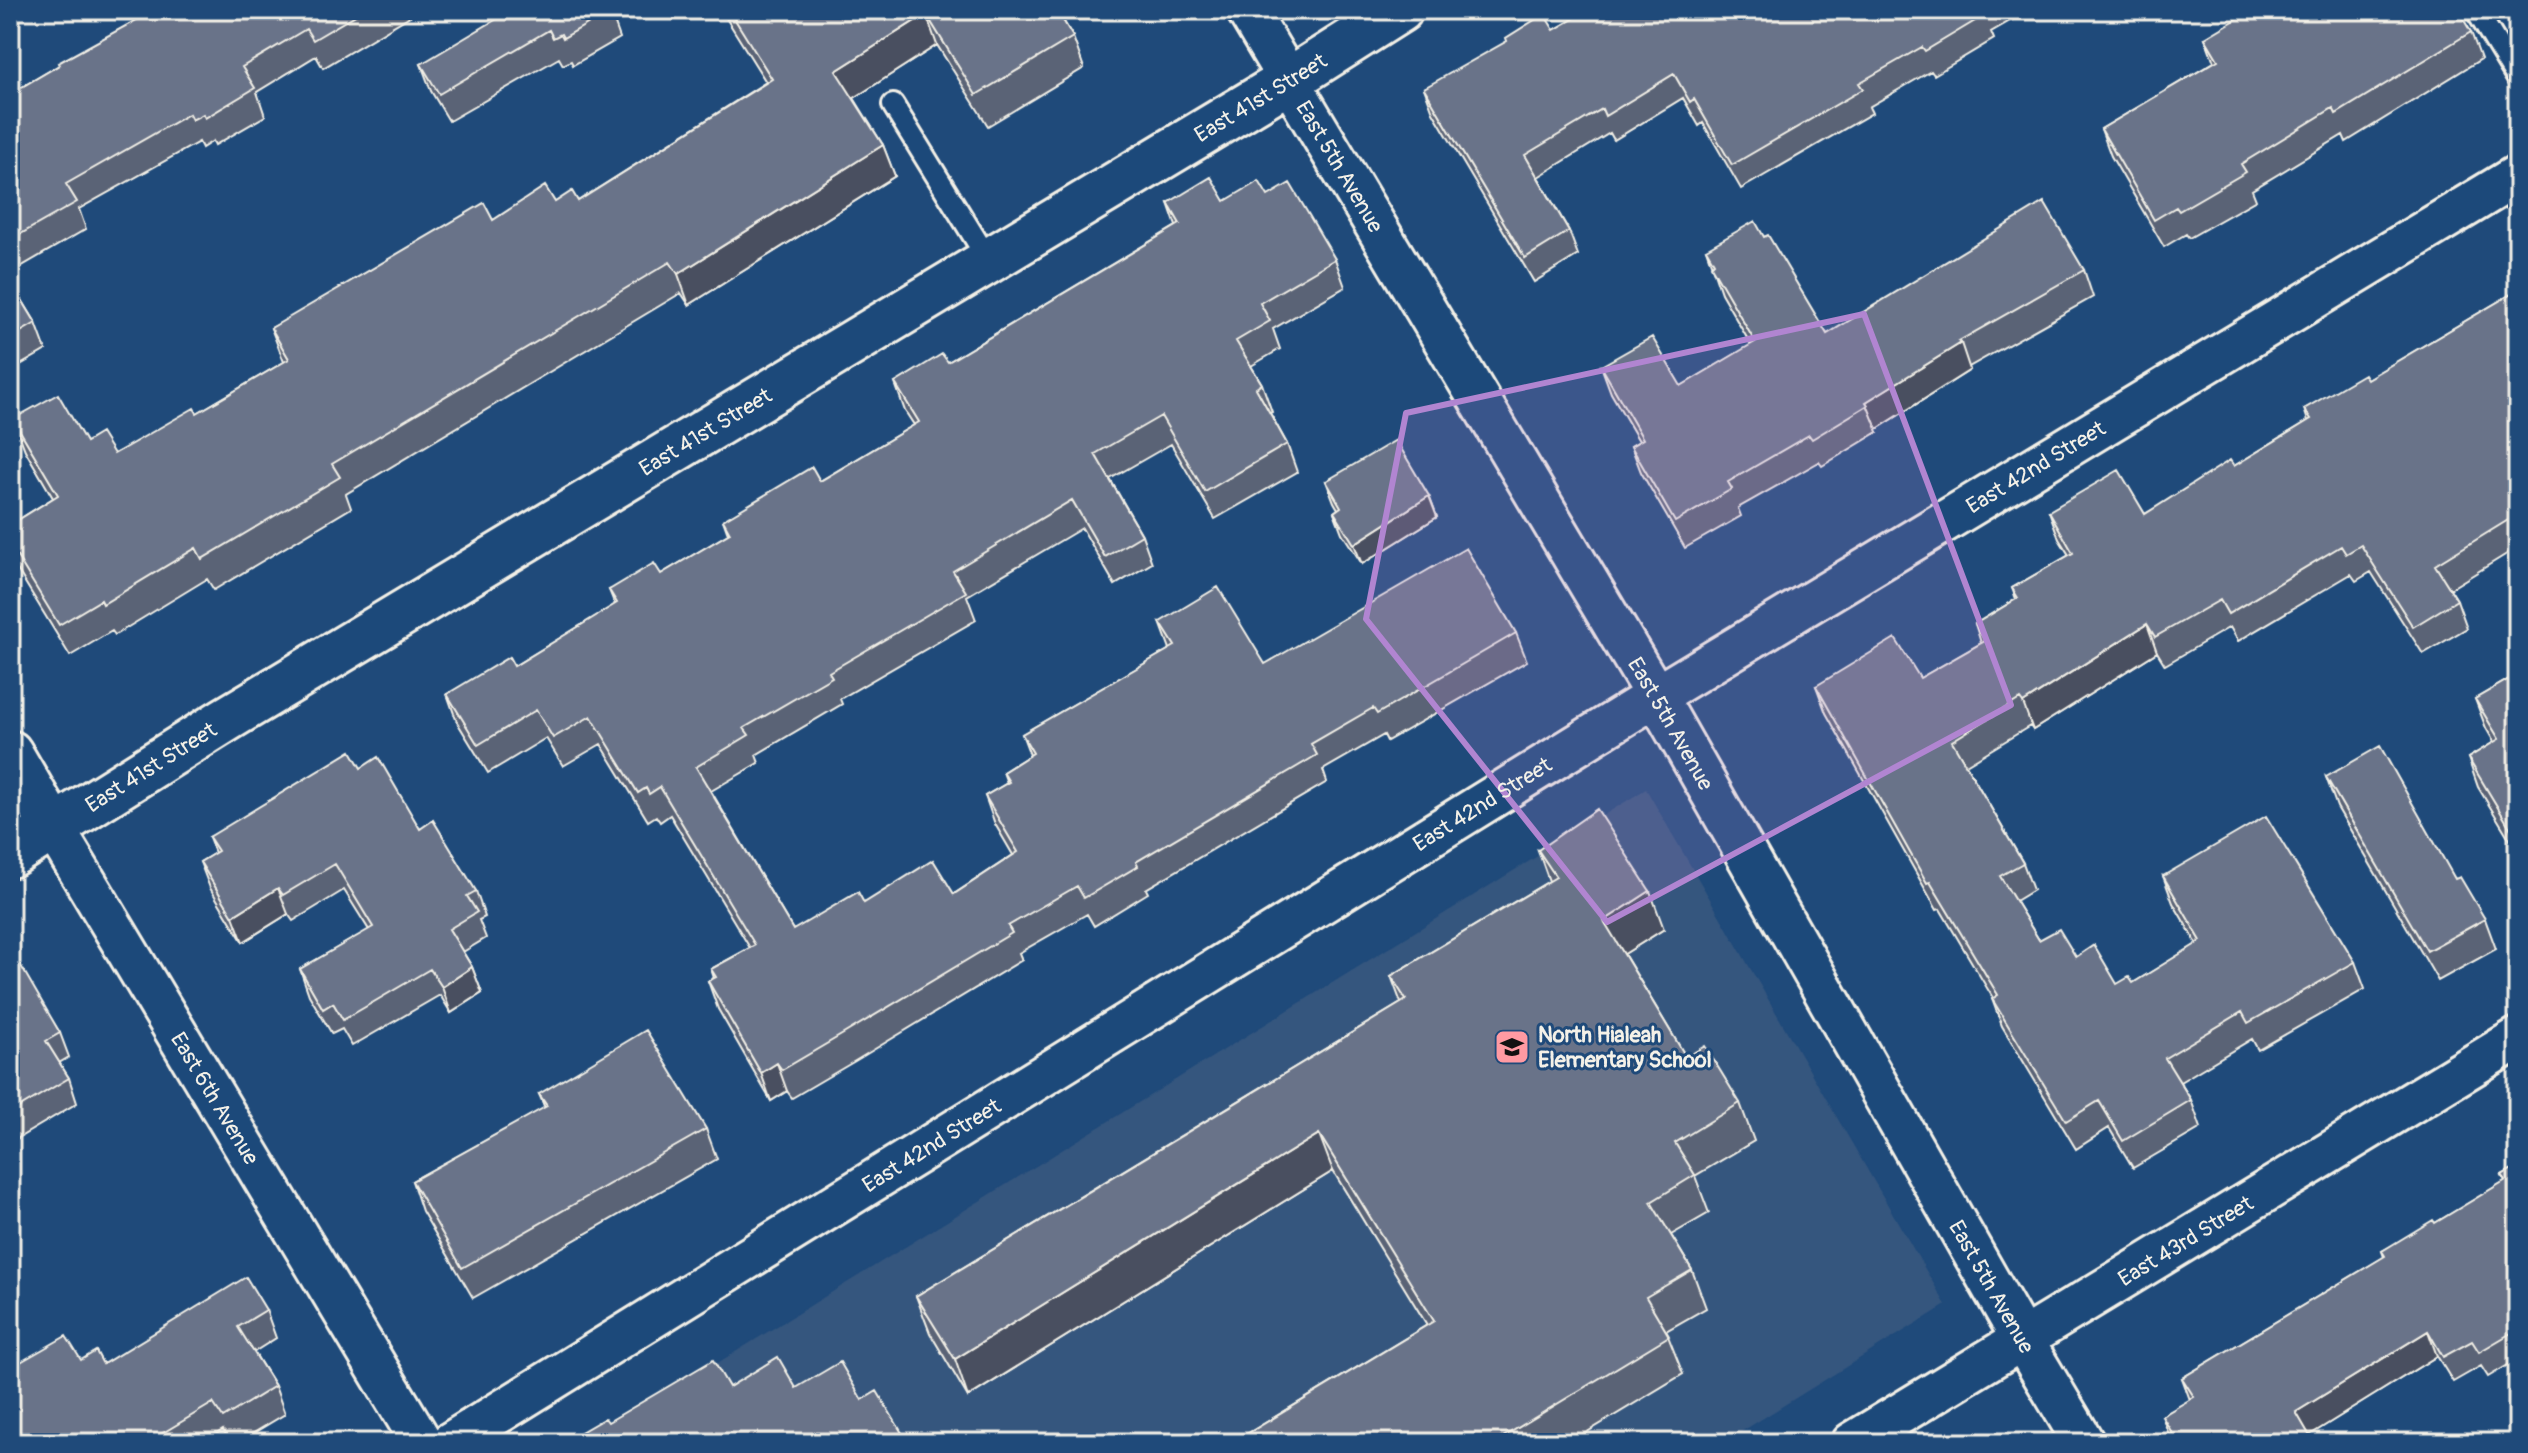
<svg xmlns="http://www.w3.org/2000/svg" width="2528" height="1453" font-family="Pangolin,sans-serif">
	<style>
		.built { fill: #35567e }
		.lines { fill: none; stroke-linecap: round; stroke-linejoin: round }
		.service-casing { stroke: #f4f1e8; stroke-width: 26 }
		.minor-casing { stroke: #f4f1e8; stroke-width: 46 }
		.tertiary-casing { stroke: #f4f1e8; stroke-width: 50 }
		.service { stroke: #1f4a7a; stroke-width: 20 }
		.minor { stroke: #1f4a7a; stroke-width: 40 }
		.tertiary { stroke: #1f4a7a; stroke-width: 44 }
		.wall { fill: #5a6376; stroke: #f4f1e8; stroke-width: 2 }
		.shaded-wall { fill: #4a5060; stroke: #f4f1e8; stroke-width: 2 }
		.building { fill: #697389; stroke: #f4f1e8; stroke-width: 2 }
		.marked { fill: #b185d1; fill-opacity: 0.2; stroke: #b185d1; stroke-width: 6; stroke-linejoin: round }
		.labels { text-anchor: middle; stroke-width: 6; stroke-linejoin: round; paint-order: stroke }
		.street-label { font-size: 22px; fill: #f4f1e8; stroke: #1f4a7a }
		.poi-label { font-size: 22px; font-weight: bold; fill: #f4f1e8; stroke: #1f4a7a; text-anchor: start }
	</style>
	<rect width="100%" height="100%" fill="#1f4a7a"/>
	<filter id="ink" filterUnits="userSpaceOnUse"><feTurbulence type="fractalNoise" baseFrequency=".0125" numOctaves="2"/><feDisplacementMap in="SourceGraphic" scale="16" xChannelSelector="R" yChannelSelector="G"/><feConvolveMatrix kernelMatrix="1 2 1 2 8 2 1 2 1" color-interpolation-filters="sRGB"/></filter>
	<g filter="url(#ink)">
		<!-- built -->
		<path class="built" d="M1646,789L1946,1305L1723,1443H588Z"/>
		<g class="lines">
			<defs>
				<path id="service" d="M2476,10L2518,79
					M893,105L989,261"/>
				<g id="minor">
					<path id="s1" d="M1247,10L1656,696L2022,1339L2084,1443"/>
					<path id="s2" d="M53,827L422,1443"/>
					<path id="s3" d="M450,1443L1656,696L2518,175"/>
					<path id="s4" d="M1852,1443L2518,1038"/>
				</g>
				<g id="tertiary">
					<path d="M10,753L53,827"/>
					<path id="s5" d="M10,855L225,720L1288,81L1400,10"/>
				</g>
			</defs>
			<!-- service casing -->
			<use href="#service" class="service-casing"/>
			<!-- minor casing -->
			<use href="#minor" class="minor-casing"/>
			<!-- tertiary casing -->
			<use href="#tertiary" class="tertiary-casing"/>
			<!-- service -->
			<use href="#service" class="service"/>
			<!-- minor -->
			<use href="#minor" class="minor"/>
			<!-- tertiary -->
			<use href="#tertiary" class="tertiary"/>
		</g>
		<!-- wall -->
		<path class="wall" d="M147,10H420L323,68L316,56L257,92L265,116L215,145L213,141L202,148L199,142L79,209L86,229L10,273V94L143,16Z
			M610,10L620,38L573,65L571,61L563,65L559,58L449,121L431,91L421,64Z
			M721,10H1057L1073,37L1084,68L988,126L937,45L854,98L883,145L895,176L689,305L681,293L346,494L351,508L214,590L207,579L115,635L112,631L70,656L12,561L10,555V525L53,498L25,450L13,419L86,442L114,454L197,413L284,362L271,328L493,220L555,202L578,201L766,82Z
			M1589,10H2029L1991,32L1994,39L1934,75L1931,71L1869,107L1872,113L1741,189L1703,123L1699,126L1683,98L1614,140L1610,133L1538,177L1569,231L1578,255L1534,282L1433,112L1424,88L1554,30Z
			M2471,32L2481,59L2346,142L2343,135L2252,190L2256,200L2189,238L2186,234L2164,247L2111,156L2101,129L2214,62L2205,38Z
			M1268,196L1335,259L1345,287L1273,329L1280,349L1251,366L1262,384L1272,412L1270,413L1287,444L1297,472L1215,519L1171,444L1110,479L1142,535L1152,563L1115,585L1082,528L967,596L976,620L840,699L842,704L756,755L759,763L711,791L793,930L864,903L954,894L1013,855L995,824L985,796L1007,783L1003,772L1030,755L1022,734L1170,649L1160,622L1265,664L1516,633L1527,661L1387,741L1384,735L1323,770L1327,782L1146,889L1148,893L1094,926L1087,914L1019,953L1022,960L855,1061L792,1098L787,1091L771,1101L718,1009L708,981L714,978L711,969L750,948L670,815L660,822L656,816L648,821L601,744L563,766L546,738L488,773L457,722L447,694L514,666L615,605L609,590L661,574L728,534L723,520L820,481L914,425L905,411L895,383L948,362L1176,226L1168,203L1225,201Z
			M1764,237L1827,334L2084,270L2093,297L1969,367L1970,370L1877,429L1878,432L1822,466L1819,462L1738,508L1741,516L1685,548L1641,472L1631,446L1639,441L1611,393L1601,366L1681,386L1751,345L1721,293L1706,249Z
			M10,280L36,323L46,350L10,371Z
			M2518,290V547L2450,589L2457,600L2467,628L2423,654L2371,572L2356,581L2351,574L2238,641L2230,627L2165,665L2157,652L2033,730L2030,726L1966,765L2023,863L2033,890L2015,901L2039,940L2076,957L2117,984L2133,983L2197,944L2173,903L2163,876L2355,962L2365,989L2258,1050L2252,1039L2180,1082L2191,1100L2201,1128L2133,1168L2109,1128L2076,1149L2002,1026L1992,999L1993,998L1940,909L1937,910L1826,713L1816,686L1920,678L1981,643L1975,624L2016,599L2012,588L2069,555L2059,539L2049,511L2145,514L2234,466L2308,421L2304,409L2367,379Z
			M1326,481L1429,496L1437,517L1362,564L1342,533L1334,512L1338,509L1334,502Z
			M2518,674V853L2478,787L2468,758L2494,742L2486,728L2475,699Z
			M361,768L420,829L476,891L485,917L479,920L486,938L463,952L472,967L482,993L451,1013L440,995L352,1046L342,1029L332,1034L309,995L300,969L369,930L344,890L293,921L288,914L243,942L210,888L200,862L215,853L209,837Z
			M2326,777L2455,879L2485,919L2496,949L2438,981L2337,807Z
			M1538,850L1664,929L1624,954L1686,1057L1740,1103L1754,1141L1695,1176L1709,1213L1671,1235L1692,1270L1706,1308L1666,1331L1683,1374L1569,1443H1232L1427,1325L1333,1171L968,1397L930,1333L916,1296L1401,1003L1391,976L1549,881Z
			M10,956L60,1033L69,1057L59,1063L69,1078L77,1103L10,1143Z
			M539,1094L706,1129L717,1159L473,1298L422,1211L412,1181L545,1108Z
			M2518,1166V1359L2488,1377L2481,1366L2453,1382L2437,1356L2309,1435L2314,1443H2172L2162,1416L2190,1400L2182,1378L2384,1257L2382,1251L2435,1223L2505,1181L2502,1175Z
			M266,1310L276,1338L254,1352L275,1386L285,1414L237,1443H231L223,1430L202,1443H10L81,1360L103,1364Z"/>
		<!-- shaded-wall -->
		<path class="shaded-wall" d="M926,14L937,45L848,102L836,71Z
			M883,145L895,176L689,305L678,274Z
			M1961,343L1970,370L1877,429L1866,402Z
			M2518,468V486L2513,471Z
			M1429,496L1437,517L1362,564L1354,544Z
			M2147,624L2157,652L2033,730L2023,703Z
			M278,888L288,914L243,942L233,916Z
			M1650,891L1664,929L1618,958L1604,921Z
			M472,967L482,993L451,1013L442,987Z
			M777,1063L787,1091L771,1101L761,1073Z
			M1319,1134L1333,1171L968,1397L955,1359Z
			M2428,1331L2437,1356L2305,1438L2296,1412Z"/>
		<!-- building -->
		<path class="building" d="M147,10H364L313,40L306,29L242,67L255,88L205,118L203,114L192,120L189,114L66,184L77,202L10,240V94L59,65L58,63L144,16L142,13Z
			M512,10L610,11L563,38L561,34L553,38L549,30L439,94L421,64Z
			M729,10H1057L1073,37L976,95L926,14L836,71L883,145L678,274L670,262L332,464L340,477L202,559L196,548L103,604L101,600L59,625L10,545V525L58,495L13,419L58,394L86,442L101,433L114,454L194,408L197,413L289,359L271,328L484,203L493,220L545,186L555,202L572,191L578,201L772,79Z
			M1589,10H1982L1985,15L1925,51L1922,47L1859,83L1863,89L1732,165L1694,99L1690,102L1674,74L1605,116L1602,109L1525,155L1569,231L1525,258L1424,88L1507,41L1506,38L1544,14L1554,30Z
			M2252,10H2458L2471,32L2336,114L2333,108L2241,164L2246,172L2179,211L2176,207L2154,220L2101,129L2218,60L2205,38Z
			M1211,177L1225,201L1259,181L1268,196L1290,183L1335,259L1260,303L1270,321L1236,341L1262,384L1256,388L1287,444L1205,492L1161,416L1095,454L1142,535L1105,557L1072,500L953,571L966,592L829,672L832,677L744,728L749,735L696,767L793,930L858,892L864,903L933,860L954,894L1018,852L985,796L1009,782L1003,772L1033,753L1022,734L1175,646L1160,622L1218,587L1265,664L1466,548L1516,633L1377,714L1373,708L1311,744L1317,755L1136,862L1138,866L1084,898L1077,886L1008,926L1012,933L845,1033L782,1070L777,1063L761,1073L708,981L716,977L711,969L755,945L660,787L649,794L646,788L638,793L591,716L553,738L536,710L478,745L447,694L509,657L514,666L617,603L609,590L654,563L661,574L730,533L723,520L812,467L820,481L919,422L895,383L942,354L948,362L1180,224L1168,203Z
			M2044,202L2084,270L1959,341L1961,343L1866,402L1868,405L1812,439L1809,435L1728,482L1732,489L1675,522L1631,446L1643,439L1601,366L1652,337L1681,386L1755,342L1711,266L1714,263L1706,249L1755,221L1764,237L1768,235L1827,334Z
			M10,280L36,323L10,338Z
			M2518,290V468L2513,471L2518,480V514L2435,565L2457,600L2413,627L2361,545L2346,554L2341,546L2228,614L2220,600L2155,637L2147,624L2023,703L2020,699L1952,741L2023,863L2000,876L2039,940L2059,929L2076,957L2094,945L2117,984L2129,977L2133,983L2201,941L2163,876L2266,816L2355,962L2248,1023L2242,1012L2165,1058L2191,1100L2123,1141L2099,1101L2066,1121L1992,999L1998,995L1930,882L1927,883L1816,686L1895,638L1920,678L1985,641L1975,624L2018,598L2012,588L2073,553L2049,511L2119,470L2145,514L2230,460L2234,466L2311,419L2304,409L2364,374L2367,379Z
			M1396,440L1429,496L1354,544L1334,512L1341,507L1326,481Z
			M2518,674V841L2468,758L2499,739L2475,699Z
			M2380,746L2455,879L2460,877L2485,919L2427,951L2326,777Z
			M351,751L361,768L378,757L420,829L433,820L476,891L467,896L477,912L449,929L472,967L442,987L430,969L343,1020L333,1003L323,1009L300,969L373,927L335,864L283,895L278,888L233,916L200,862L218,851L209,837Z
			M1597,809L1650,891L1604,921L1686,1057L1705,1046L1740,1103L1675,1143L1695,1175L1651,1202L1692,1270L1646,1297L1669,1336L1493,1443H1232L1434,1321L1319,1134L955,1359L916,1296L1406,1000L1391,976L1556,877L1538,850Z
			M10,956L13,961L17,959L60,1033L46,1041L69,1078L10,1113Z
			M646,1030L706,1129L462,1268L412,1181L547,1106L539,1094Z
			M2518,1166V1329L2479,1352L2472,1341L2443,1357L2428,1331L2296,1412L2314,1443H2178L2162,1416L2194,1397L2182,1378L2385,1256L2382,1251L2433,1220L2435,1223L2506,1180L2502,1175Z
			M246,1277L266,1310L238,1327L275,1386L223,1418L213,1403L146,1443H10V1368L66,1336L81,1360L96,1351L103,1364Z
			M778,1357L796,1388L840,1362L862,1400L877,1391L908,1443H562L605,1418L608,1422L713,1360L729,1387Z"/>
	</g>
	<!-- marked area -->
	<path class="marked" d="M1864,314L2011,705L1607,922L1366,619L1406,413Z"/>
	<!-- icons -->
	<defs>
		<symbol id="school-square" viewBox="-11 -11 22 22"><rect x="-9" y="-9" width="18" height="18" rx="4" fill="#ff9aa2" stroke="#1f4a7a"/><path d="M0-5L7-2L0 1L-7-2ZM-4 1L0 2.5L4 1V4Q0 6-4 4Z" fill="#111"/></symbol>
	</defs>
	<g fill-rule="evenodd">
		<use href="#school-square" x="1492" y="1027" width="40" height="40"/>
	</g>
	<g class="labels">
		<!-- street labels -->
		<g class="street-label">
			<text dy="8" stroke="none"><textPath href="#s5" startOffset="1462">East 41st Street</textPath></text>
			<text dy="8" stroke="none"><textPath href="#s1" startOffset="182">East 5th Avenue</textPath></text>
			<text dy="8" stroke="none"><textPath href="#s5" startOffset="814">East 41st Street</textPath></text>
			<text dy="8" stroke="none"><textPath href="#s3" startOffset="1862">East 42nd Street</textPath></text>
			<text dy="8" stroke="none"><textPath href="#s1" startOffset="830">East 5th Avenue</textPath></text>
			<text dy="8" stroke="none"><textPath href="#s5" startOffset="166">East 41st Street</textPath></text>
			<text dy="8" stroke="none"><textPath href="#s3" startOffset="1214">East 42nd Street</textPath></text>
			<text dy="8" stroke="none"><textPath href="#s2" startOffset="316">East 6th Avenue</textPath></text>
			<text dy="8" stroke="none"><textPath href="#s3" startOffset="566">East 42nd Street</textPath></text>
			<text dy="8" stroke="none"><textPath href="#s4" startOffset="390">East 43rd Street</textPath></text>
			<text dy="8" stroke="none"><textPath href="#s1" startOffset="1478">East 5th Avenue</textPath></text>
		</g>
		<!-- poi labels -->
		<g class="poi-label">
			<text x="1538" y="1042">North Hialeah<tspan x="1538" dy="25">Elementary School</tspan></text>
		</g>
	</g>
	<!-- margin -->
	<rect width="2528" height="1453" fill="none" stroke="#1f4a7a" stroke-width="40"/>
	<rect x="20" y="20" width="2488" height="1413" fill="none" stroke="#f4f1e8" stroke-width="3" filter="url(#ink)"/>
</svg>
